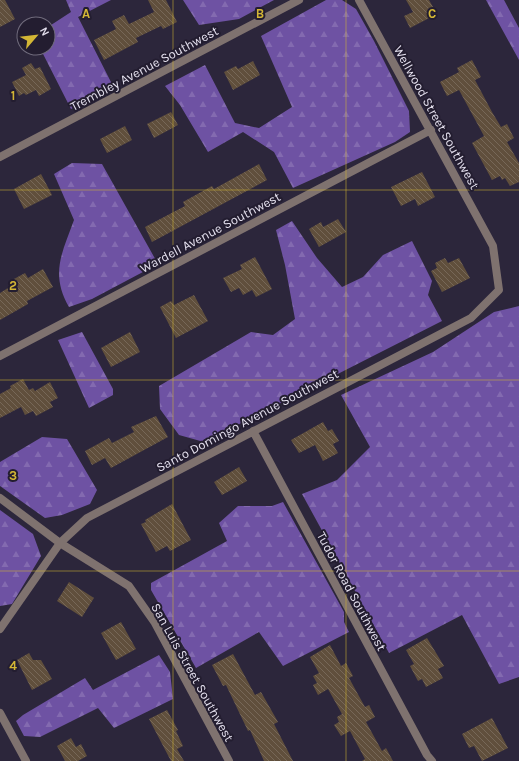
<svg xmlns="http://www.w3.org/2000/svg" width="519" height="761" font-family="Karla,sans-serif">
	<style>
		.forest { fill: url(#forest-firs) }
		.building { fill: url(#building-back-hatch) }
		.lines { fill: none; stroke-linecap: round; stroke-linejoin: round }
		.minor { stroke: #7f726f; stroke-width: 8 }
		.grid { fill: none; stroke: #d3b635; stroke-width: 1; stroke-opacity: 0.55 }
		.labels { text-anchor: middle; stroke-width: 4; stroke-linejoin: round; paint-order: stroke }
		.street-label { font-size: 13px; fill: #e3dfed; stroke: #231d30 }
		.grid-label { font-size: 13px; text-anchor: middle; font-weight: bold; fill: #d3b635; stroke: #231d30; stroke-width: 4; stroke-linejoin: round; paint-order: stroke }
	</style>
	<defs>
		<pattern id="forest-firs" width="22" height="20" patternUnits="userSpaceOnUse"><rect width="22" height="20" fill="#6e52a3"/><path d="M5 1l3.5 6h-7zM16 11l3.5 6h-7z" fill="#836ab0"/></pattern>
		<pattern id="building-back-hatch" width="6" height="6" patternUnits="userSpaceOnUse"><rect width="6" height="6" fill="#604f3c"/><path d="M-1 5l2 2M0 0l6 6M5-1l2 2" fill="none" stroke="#776858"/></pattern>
	</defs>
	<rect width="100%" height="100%" fill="#2c263b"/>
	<!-- forest -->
	<path class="forest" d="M66,0H111L78,17L114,88L71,109L40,48H48V27L71,12Z
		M183,0H274L239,19L199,25Z
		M326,0H342L356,9L374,41L409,111L410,132L395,142L293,188L274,152L243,132L208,152L180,105L165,86L205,65L235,123L259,128L292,107L261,36Z
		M486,0H504L519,28V60Z
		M72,163L102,164L158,264L92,299L69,307C50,274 62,253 74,220L54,174Z
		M292,221L317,258L342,287L363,277L383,255L412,241L432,281L428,295L442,321L204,442L179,435L160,409L159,386L251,332L273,335L295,319L285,265L276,230Z
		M519,306V677L499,684L462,615L389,653L302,494L337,480L370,447L341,395L433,352L494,312Z
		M82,332L113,389V395L89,408L58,340Z
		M42,437L67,439L97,490L90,504L62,515L45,518L0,486V462Z
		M283,502L344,612V622L349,632L283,666L259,632L196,668L151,590V583L227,541L219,523L238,506H272Z
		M0,510L33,534L41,556L12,604L0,606Z
		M159,655L170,672L173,699L114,728L98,708L40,737L24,736L16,721L23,715L85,678L93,690Z"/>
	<!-- building -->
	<path class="building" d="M0,0H5L15,19L0,27Z
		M148,0H166L177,22L163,29L161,26L136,38L138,42L104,60L94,40L116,29L112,21L124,15L129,24L154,12Z
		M406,0H429L437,14L410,28L404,16L413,12Z
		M472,60L481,77L475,80L492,112L501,127L507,124L514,138L507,142L519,163V182L510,186L505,178L502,180L500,176L492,180L472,143L484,136L459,90L447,96L440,82L459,72L457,68Z
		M253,61L260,75L233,90L224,72L236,66L238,69Z
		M31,63L35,69L40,67L51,89L39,96L36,90L26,95L24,93L19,96L12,82L26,75L22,68Z
		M171,112L178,125L154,138L147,124Z
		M125,126L132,140L107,153L100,139Z
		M259,164L267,180L152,242L145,227L185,206L183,202L212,186L214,189Z
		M422,172L435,197L418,206L415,199L401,206L391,187Z
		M41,174L52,195L24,209L14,189Z
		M338,219L346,232L319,247L309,229L321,222L323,227Z
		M255,257L272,289L256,297L252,290L243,295L239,288L231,292L223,278L242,269L240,265Z
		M445,258L448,263L459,258L470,278L442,292L431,271L437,268L435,263Z
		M43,269L53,287L27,301L28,304L0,320V293L16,283L14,279L25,273L28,278Z
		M194,295L208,321L176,338L160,307L171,301L174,305Z
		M130,332L140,352L111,367L101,348Z
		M23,379L29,390L33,388L35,391L50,382L58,398L50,402L53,407L36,416L33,411L25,415L21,407L0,418V394L11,388L10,386Z
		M156,416L168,437L111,468L105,458L92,465L85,451L109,438L112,443L134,432L131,427Z
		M323,422L328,431L332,429L339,441L333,444L338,453L323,461L315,445L299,453L291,440Z
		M239,467L247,481L222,495L214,482Z
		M172,504L191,540L170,551L167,546L156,552L141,524L146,522L145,520Z
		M69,582L94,598L82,617L57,601Z
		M121,622L136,649L116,660L101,633Z
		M427,638L444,666L438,669L443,678L426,687L422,679L418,681L410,666L414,664L406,650Z
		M330,645L341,666L346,663L353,676L349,678L365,707L369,705L375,717L366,722L382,751L386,748L393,761H362L365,759L350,731L341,736L334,725L339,722L337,717L342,714L328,689L318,695L313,685L317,683L313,676L319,673L310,657Z
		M29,653L33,660H41L52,679L32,690L17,660Z
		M233,654L255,695L261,692L278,722L274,724L293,761H264L250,730L248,731L226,685L223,686L212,665Z
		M167,710L178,730L176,731L183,746L177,749L184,761H171L149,719Z
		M492,718L508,748L482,761L474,746L469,748L462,734Z
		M71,738L76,747L81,744L87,756L78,761H65L57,746Z"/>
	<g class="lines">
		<!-- minor -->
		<path class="minor" d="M0,157L299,0
			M0,356L431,130
			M253,431L427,755L432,761
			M0,498L60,543L129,586L155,623L229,761
			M0,629L60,543L87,518L471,318L499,290L493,246L359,0
			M0,713L26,761"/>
	</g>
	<!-- grid -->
	<path class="grid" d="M173,0V761M346,0V761M0,190H519M0,380H519M0,571H519"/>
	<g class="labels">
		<!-- street labels -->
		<g class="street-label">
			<text transform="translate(144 68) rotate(-28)" y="5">Trembley Avenue Southwest</text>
			<text transform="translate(437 117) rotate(61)" y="5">Wellwood Street Southwest</text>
			<text transform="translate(210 232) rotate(-28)" y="5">Wardell Avenue Southwest</text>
			<text transform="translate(247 420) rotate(-28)" y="5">Santo Domingo Avenue Southwest</text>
			<text transform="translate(352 591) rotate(62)" y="5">Tudor Road Southwest</text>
			<text transform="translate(193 672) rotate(61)" y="5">San Luis Street Southwest</text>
		</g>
	</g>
	<g class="grid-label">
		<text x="86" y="18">A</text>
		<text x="260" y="18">B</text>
		<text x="432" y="18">C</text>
		<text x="13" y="100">1</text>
		<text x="13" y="290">2</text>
		<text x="13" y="480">3</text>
		<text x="13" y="670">4</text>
	</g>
	<!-- north arrow -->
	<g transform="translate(36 36) rotate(62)"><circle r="19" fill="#231d30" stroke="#706b7c"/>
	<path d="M0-3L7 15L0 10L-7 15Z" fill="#d3b635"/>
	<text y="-6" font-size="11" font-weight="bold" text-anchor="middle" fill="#e3dfed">N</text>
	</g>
</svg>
